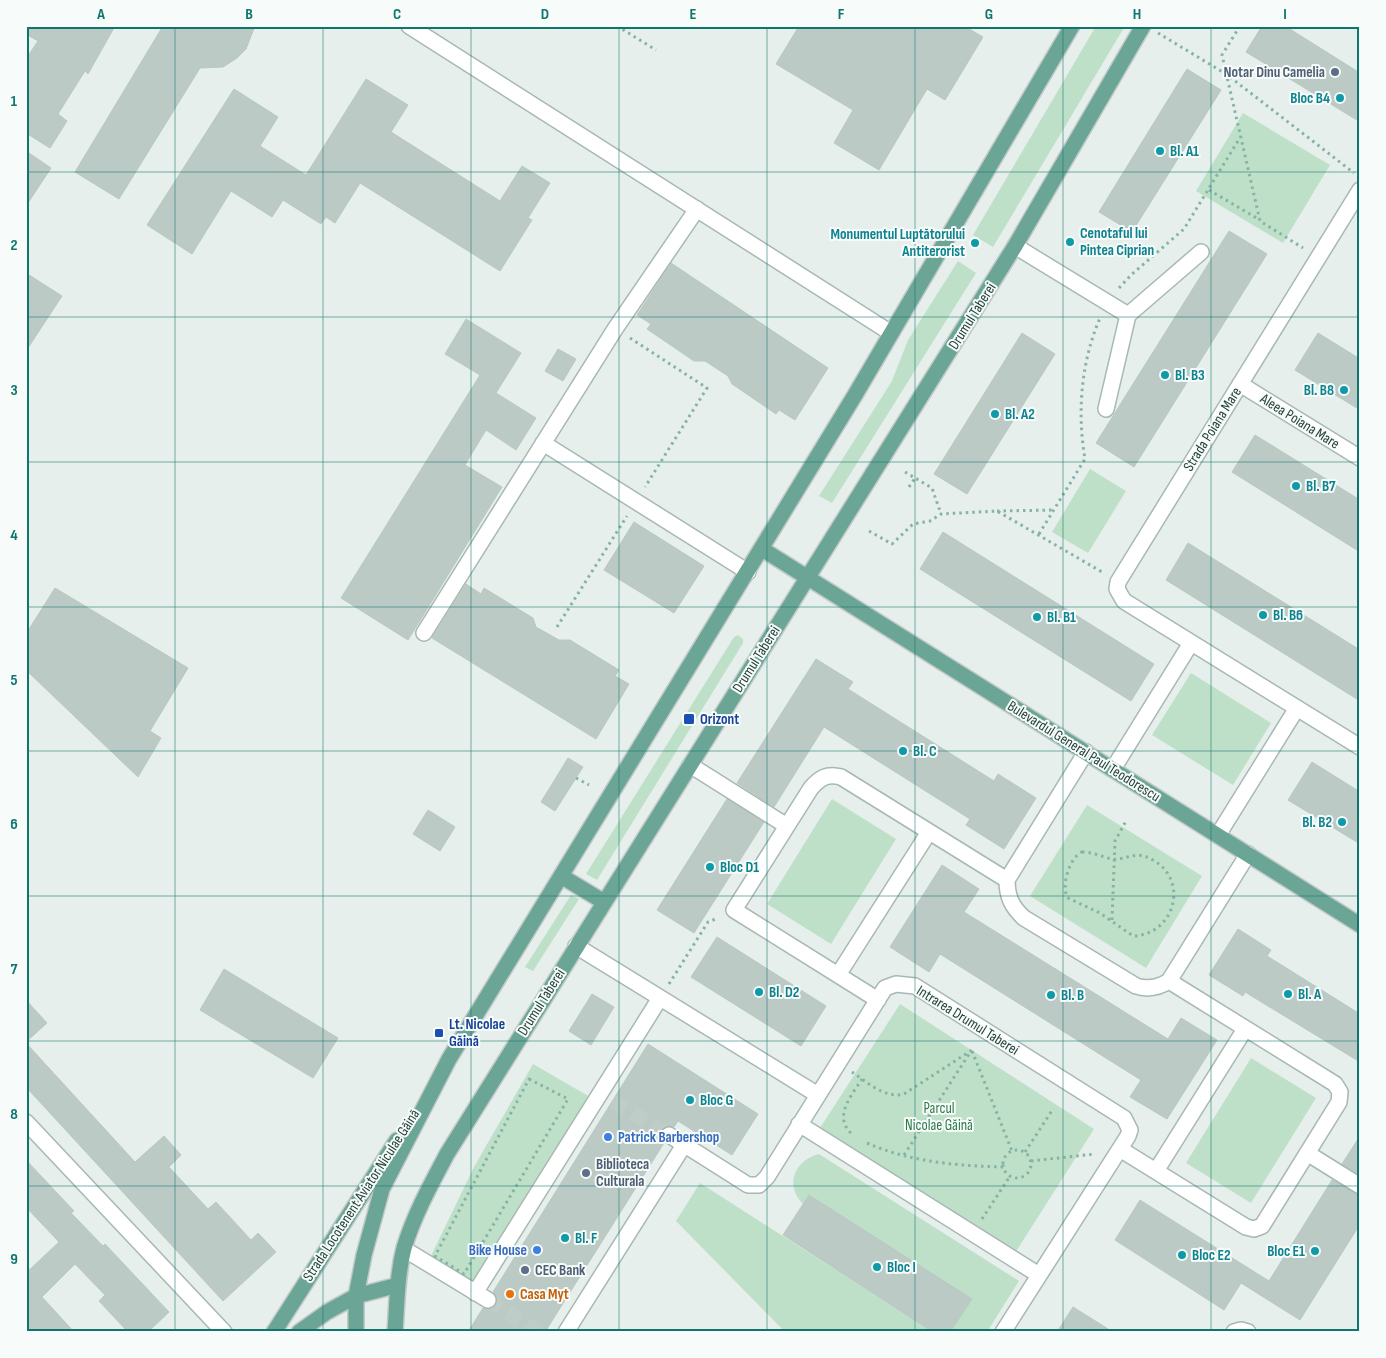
<svg xmlns="http://www.w3.org/2000/svg" width="1386" height="1358" font-family="'Sofia Sans Condensed',sans-serif">
	<style>
		.green { fill: #bfe0c8 }
		.building { fill: #bbcac4; stroke: #b8c9c2 }
		.lines { fill: none; stroke-linecap: round; stroke-linejoin: round }
		.minor-tunnel { stroke: #bfccc8; stroke-width: 15; stroke-dasharray: 15 8; stroke-linecap: butt }
		.minor-casing { stroke: #a8b8b2; stroke-width: 18 }
		.major-casing { stroke: #c2cac8; stroke-width: 18 }
		.path { stroke: #86b3a5; stroke-width: 3; stroke-dasharray: 2.5 4; stroke-linecap: butt }
		.minor { stroke: #fff; stroke-width: 15 }
		.major { stroke: #6aa596; stroke-width: 15 }
		.grid { fill: none; stroke: #0f766e; stroke-width: 1; stroke-opacity: 0.55 }
		.service-dot { fill: #5c6f8a; stroke: #f7fbf9; stroke-width: 2 }
		.culture-dot { fill: #0f9aa8; stroke: #f7fbf9; stroke-width: 2 }
		.transit-dot { fill: #1a4fb4; stroke: #f7fbf9; stroke-width: 2 }
		.shop-dot { fill: #3f7fe0; stroke: #f7fbf9; stroke-width: 2 }
		.food-dot { fill: #e8710a; stroke: #f7fbf9; stroke-width: 2 }
		.labels { text-anchor: middle; stroke-width: 4; stroke-linejoin: round; paint-order: stroke }
		.service-label { font-size: 15px; font-weight: bold; fill: #4e5e75; stroke: #f7fbf9; text-anchor: start }
		.culture-label { font-size: 15px; font-weight: bold; fill: #0d838f; stroke: #f7fbf9; text-anchor: start }
		.street-label { font-size: 15px; fill: #24423a; stroke: #f7fbf9 }
		.transit-label { font-size: 15px; font-weight: bold; fill: #164399; stroke: #f7fbf9; text-anchor: start }
		.park-label { font-size: 15px; fill: #2d7a4b; stroke: #f7fbf9 }
		.shop-label { font-size: 15px; font-weight: bold; fill: #366cbe; stroke: #f7fbf9; text-anchor: start }
		.food-label { font-size: 15px; font-weight: bold; fill: #c56008; stroke: #f7fbf9; text-anchor: start }
		.neatline { fill: none; stroke: #0f766e; stroke-width: 2 }
		.grid-label { font-size: 16px; text-anchor: middle; font-weight: bold; fill: #0f766e }
	</style>
	<rect width="100%" height="100%" fill="#e6efeb"/>
	<!-- green -->
	<path class="green" d="M1096,26H1125L993,247L973,235Z
		M1243,113L1330,165L1283,243L1196,191Z
		M958,261L976,273L832,503L819,496L892,381L908,340Z
		M1090,469L1126,491L1088,553L1052,532Z
		M738,635L743,639V643L597,880L586,874L734,637Z
		M1191,673L1271,723L1233,785L1152,735Z
		M832,799L896,839L831,944L767,904Z
		M1087,805L1202,876L1146,968L1030,896Z
		M571,895L579,899L533,971L525,967Z
		M900,1004L1094,1129L1015,1253L820,1128Z
		M1251,1058L1316,1098L1251,1203L1186,1163Z
		M533,1064L590,1097L473,1284L430,1258L474,1167Z
		M819,1154L1019,1281L987,1332H950L971,1299L809,1195L803,1204C784,1185 795,1160 819,1154Z
		M700,1183L933,1332H785L676,1221Z"/>
	<!-- building -->
	<path class="building" d="M26,26H115L88,74L85,71L58,114L67,121L50,148L26,133V59L38,41L26,34Z
		M163,26H255L246,49L237,58L223,67L200,68L119,199L75,172Z
		M799,26H964L983,37L945,100L927,89L879,170L834,143L853,110L776,64Z
		M1262,26H1285L1360,73V122L1246,52Z
		M1187,69L1221,90L1132,232L1099,212Z
		M366,79L408,105L391,132L500,201L522,166L550,183L528,218L532,220L500,271L360,183L335,223L326,217L321,224L283,200L272,217L231,191L192,254L147,225L234,89L278,117L260,146L306,175Z
		M26,151L51,168L26,206Z
		M1229,231L1267,254L1134,467L1096,443Z
		M671,263L828,368L795,420L779,410L776,414L732,384L728,376L705,361H694L647,329L651,324L637,315Z
		M26,273L62,296L26,351Z
		M466,319L521,353L496,393L536,418L516,450L486,430L465,465L502,487L408,640L341,598L480,375L445,354Z
		M1022,333L1055,354L967,494L934,474Z
		M1318,333L1360,359V410L1295,370Z
		M558,349L576,359L563,381L545,371Z
		M1255,435L1360,500V552L1232,472Z
		M634,522L704,566L674,613L604,570Z
		M943,532L1154,664L1131,701L920,569Z
		M1188,543L1360,650V701L1166,580Z
		M466,584L481,594L484,588L533,618L536,627L559,640H570L619,670L615,676L629,684L596,739L432,638Z
		M55,588L188,668L150,731L161,738L138,777L26,670V634Z
		M816,659L853,682L848,689L994,781L998,774L1036,798L1004,849L966,825L970,819L824,727L774,807L737,783Z
		M568,758L583,767L555,811L541,802Z
		M1312,762L1360,792V844L1288,800Z
		M727,799L764,822L694,933L657,910Z
		M428,810L455,827L440,851L413,834Z
		M942,865L979,889L964,912L1168,1039L1181,1018L1217,1040L1167,1119L1130,1097L1141,1080L940,954L929,972L890,947Z
		M1238,929L1271,950L1267,956L1360,1014V1062L1245,992L1243,996L1209,975Z
		M717,937L826,1006L801,1046L691,977Z
		M224,969L338,1038L313,1078L200,1010Z
		M592,994L614,1007L591,1045L569,1031Z
		M26,1000L47,1023L26,1042Z
		M26,1043L135,1162L164,1136L181,1155L169,1167L208,1209L216,1202L251,1240L258,1233L276,1252L223,1301L26,1087Z
		M648,1044L758,1114L732,1155L678,1121L674,1127L669,1126L661,1130L660,1135L664,1143L545,1332H468L483,1308L488,1309L496,1305L497,1300L493,1292Z
		M1360,1136V1175L1342,1164Z
		M26,1160L74,1211L71,1213L103,1246L105,1244L169,1312L148,1332H128L99,1301L105,1295L75,1264L42,1297L74,1332H26V1273L59,1242L26,1207Z
		M1332,1180L1360,1195V1224L1300,1320L1241,1283L1224,1310L1115,1240L1140,1200L1269,1281Z
		M809,1195L972,1299L950,1332H933L783,1235Z
		M1073,1307L1113,1332H1057Z"/>
	<g class="lines">
		<!-- minor-tunnel -->
		<path class="minor-tunnel" d="M613,1101L669,1135
			M488,1300L539,1332"/>
		<defs>
			<path id="minor" d="M409,26L891,333
				M1360,190L1118,582L1117,589L1124,601L1360,747
				M1015,246L1128,315
				M1240,384L1360,458
				M1106,409L1128,315L1201,252
				M543,443L748,572
				M424,633L615,329L697,209
				M1086,752L1007,880C1007,897 1012,907 1024,918L1136,986C1148,990 1158,988 1169,981L1248,854
				M690,765L787,826
				M1113,769L1191,643
				M1218,835L1297,708
				M576,946L818,1095
				M838,975L929,832
				M878,1000L734,910L811,788C820,778 827,773 841,777L1007,880
				M26,1122L224,1332
				M799,1124L1039,1275
				M669,1135L748,1185H759L767,1177L885,988L896,984L915,986L1124,1118L1130,1130L1128,1136L1003,1332
				M1120,1149L1246,1227L1254,1229L1262,1226L1339,1102L1340,1092L1335,1084L1169,981
				M1307,1153L1360,1186
				M1156,1171L1245,1029
				M404,1249L488,1300
				M475,1293L660,998
				M566,1332L684,1145
				M1234,1332L1241,1330L1248,1332"/>
			<path id="major" d="M762,549L1360,925
				M561,876L604,902
				M274,1332L397,1140
				M299,1332L327,1312L356,1296L398,1285
				M356,1332V1296L364,1255L382,1189L449,1059L855,395L1072,26
				M395,1332C397,1304 397,1275 404,1248C414,1215 431,1184 447,1154L1015,246L1143,26"/>
		</defs>
		<!-- minor casing -->
		<use href="#minor" class="minor-casing"/>
		<!-- major casing -->
		<use href="#major" class="major-casing"/>
		<!-- path -->
		<path class="path" d="M617,26L656,50
			M1240,26L1222,55L1260,221L1303,248
			M1158,33L1226,74L1354,173
			M1209,190L1260,220
			M1119,288L1131,275L1184,229L1241,136
			M630,338L707,388L645,487
			M905,472L932,488L941,514
			M909,487L915,478
			M997,511L1054,510
			M869,531L892,544L913,524L930,521L941,514L997,511L1102,572
			M1039,534L1085,459C1077,412 1081,362 1100,318
			M557,627L627,516
			M576,778L589,785
			M1082,852C1093,852 1102,857 1112,859C1126,861 1135,849 1153,860C1190,881 1174,935 1133,936L1100,913L1068,898C1060,886 1070,857 1082,852Z
			M1112,920L1115,841L1126,821
			M669,984L708,922L718,918
			M972,1051L1012,1151
			M852,1072C867,1082 885,1099 904,1094L972,1050
			M529,1079L568,1099L464,1274L435,1256Z
			M851,1133C833,1116 852,1095 862,1079
			M867,1143C910,1162 958,1166 1004,1167
			M1003 1164a14 14 0 1 1 28 0a14 14 0 1 1-28 0Z
			M1025,1152L1053,1109
			M904,1155L971,1051
			M1031,1161L1095,1154
			M982,1219L1010,1176"/>
		<!-- minor -->
		<use href="#minor" class="minor"/>
		<!-- major -->
		<use href="#major" class="major"/>
	</g>
	<!-- grid -->
	<path class="grid" d="M175,26V1332M323,26V1332M471,26V1332M619,26V1332M767,26V1332M915,26V1332M1063,26V1332M1211,26V1332M26,172H1360M26,317H1360M26,462H1360M26,607H1360M26,751H1360M26,896H1360M26,1041H1360M26,1186H1360"/>
	<!-- markers -->
	<g class="service-dot">
		<circle cx="1335" cy="72" r="5"/>
		<circle cx="586" cy="1173" r="5"/>
		<circle cx="525" cy="1270" r="5"/>
	</g>
	<g class="culture-dot">
		<circle cx="1340" cy="98" r="5"/>
		<circle cx="1160" cy="151" r="5"/>
		<circle cx="1070" cy="242" r="5"/>
		<circle cx="975" cy="243" r="5"/>
		<circle cx="1165" cy="375" r="5"/>
		<circle cx="1344" cy="390" r="5"/>
		<circle cx="995" cy="414" r="5"/>
		<circle cx="1296" cy="486" r="5"/>
		<circle cx="1263" cy="615" r="5"/>
		<circle cx="1037" cy="617" r="5"/>
		<circle cx="903" cy="751" r="5"/>
		<circle cx="1342" cy="822" r="5"/>
		<circle cx="710" cy="867" r="5"/>
		<circle cx="759" cy="992" r="5"/>
		<circle cx="1288" cy="994" r="5"/>
		<circle cx="1051" cy="995" r="5"/>
		<circle cx="690" cy="1100" r="5"/>
		<circle cx="565" cy="1238" r="5"/>
		<circle cx="1315" cy="1251" r="5"/>
		<circle cx="1182" cy="1255" r="5"/>
		<circle cx="877" cy="1267" r="5"/>
	</g>
	<g class="transit-dot">
		<rect x="683" y="713" width="12" height="12" rx="2.5"/>
		<rect x="434" y="1028" width="10" height="10" rx="2.5"/>
	</g>
	<g class="shop-dot">
		<circle cx="608" cy="1137" r="5"/>
		<circle cx="537" cy="1250" r="5"/>
	</g>
	<circle class="food-dot" cx="510" cy="1294" r="5"/>
	<g class="labels">
		<!-- service labels -->
		<g class="service-label">
			<text x="1325" y="77" text-anchor="end">Notar Dinu Camelia</text>
			<text x="596" y="1169">Biblioteca<tspan x="596" dy="17">Culturala</tspan></text>
			<text x="535" y="1275">CEC Bank</text>
		</g>
		<!-- culture labels -->
		<g class="culture-label">
			<text x="1330" y="103" text-anchor="end">Bloc B4</text>
			<text x="1170" y="156">Bl. A1</text>
			<text x="1080" y="238">Cenotaful lui<tspan x="1080" dy="17">Pintea Ciprian</tspan></text>
			<text x="965" y="239" text-anchor="end">Monumentul Luptătorului<tspan x="965" dy="17">Antiterorist</tspan></text>
			<text x="1175" y="380">Bl. B3</text>
			<text x="1334" y="395" text-anchor="end">Bl. B8</text>
			<text x="1005" y="419">Bl. A2</text>
			<text x="1306" y="491">Bl. B7</text>
			<text x="1273" y="620">Bl. B6</text>
			<text x="1047" y="622">Bl. B1</text>
			<text x="913" y="756">Bl. C</text>
			<text x="1332" y="827" text-anchor="end">Bl. B2</text>
			<text x="720" y="872">Bloc D1</text>
			<text x="769" y="997">Bl. D2</text>
			<text x="1298" y="999">Bl. A</text>
			<text x="1061" y="1000">Bl. B</text>
			<text x="700" y="1105">Bloc G</text>
			<text x="575" y="1243">Bl. F</text>
			<text x="1305" y="1256" text-anchor="end">Bloc E1</text>
			<text x="1192" y="1260">Bloc E2</text>
			<text x="887" y="1272">Bloc I</text>
		</g>
		<!-- street labels -->
		<g class="street-label">
			<text transform="translate(972 316) rotate(-58)" y="5">Drumul Taberei</text>
			<text transform="translate(1300 421) rotate(32)" y="5">Aleea Poiana Mare</text>
			<text transform="translate(1212 429) rotate(-58)" y="5">Strada Poiana Mare</text>
			<text transform="translate(756 659) rotate(-58)" y="5">Drumul Taberei</text>
			<text transform="translate(1084 751) rotate(32)" y="5">Bulevardul General Paul Teodorescu</text>
			<text transform="translate(541 1002) rotate(-58)" y="5">Drumul Taberei</text>
			<text transform="translate(968 1020) rotate(32)" y="5">Intrarea Drumul Taberei</text>
			<text transform="translate(361 1195) rotate(-57)" y="5">Strada Locotenent Aviator Niculae Găină</text>
		</g>
		<!-- transit labels -->
		<g class="transit-label">
			<text x="700" y="724">Orizont</text>
			<text x="449" y="1029">Lt. Nicolae<tspan x="449" dy="17">Găină</tspan></text>
		</g>
		<!-- park labels -->
		<g class="park-label">
			<text x="939" y="1113">Parcul<tspan x="939" dy="17">Nicolae Găină</tspan></text>
		</g>
		<!-- shop labels -->
		<g class="shop-label">
			<text x="618" y="1142">Patrick Barbershop</text>
			<text x="527" y="1255" text-anchor="end">Bike House</text>
		</g>
		<!-- food labels -->
		<g class="food-label">
			<text x="520" y="1299">Casa Myt</text>
		</g>
	</g>
	<!-- border -->
	<rect width="1386" height="1358" fill="none" stroke="#f7fbf9" stroke-width="55"/>
	<rect x="28" y="28" width="1330" height="1302" class="neatline"/>
	<g class="grid-label">
		<text x="101" y="19">A</text>
		<text x="249" y="19">B</text>
		<text x="397" y="19">C</text>
		<text x="545" y="19">D</text>
		<text x="693" y="19">E</text>
		<text x="841" y="19">F</text>
		<text x="989" y="19">G</text>
		<text x="1137" y="19">H</text>
		<text x="1285" y="19">I</text>
		<text x="14" y="106">1</text>
		<text x="14" y="250">2</text>
		<text x="14" y="395">3</text>
		<text x="14" y="540">4</text>
		<text x="14" y="685">5</text>
		<text x="14" y="829">6</text>
		<text x="14" y="974">7</text>
		<text x="14" y="1119">8</text>
		<text x="14" y="1264">9</text>
	</g>
</svg>
